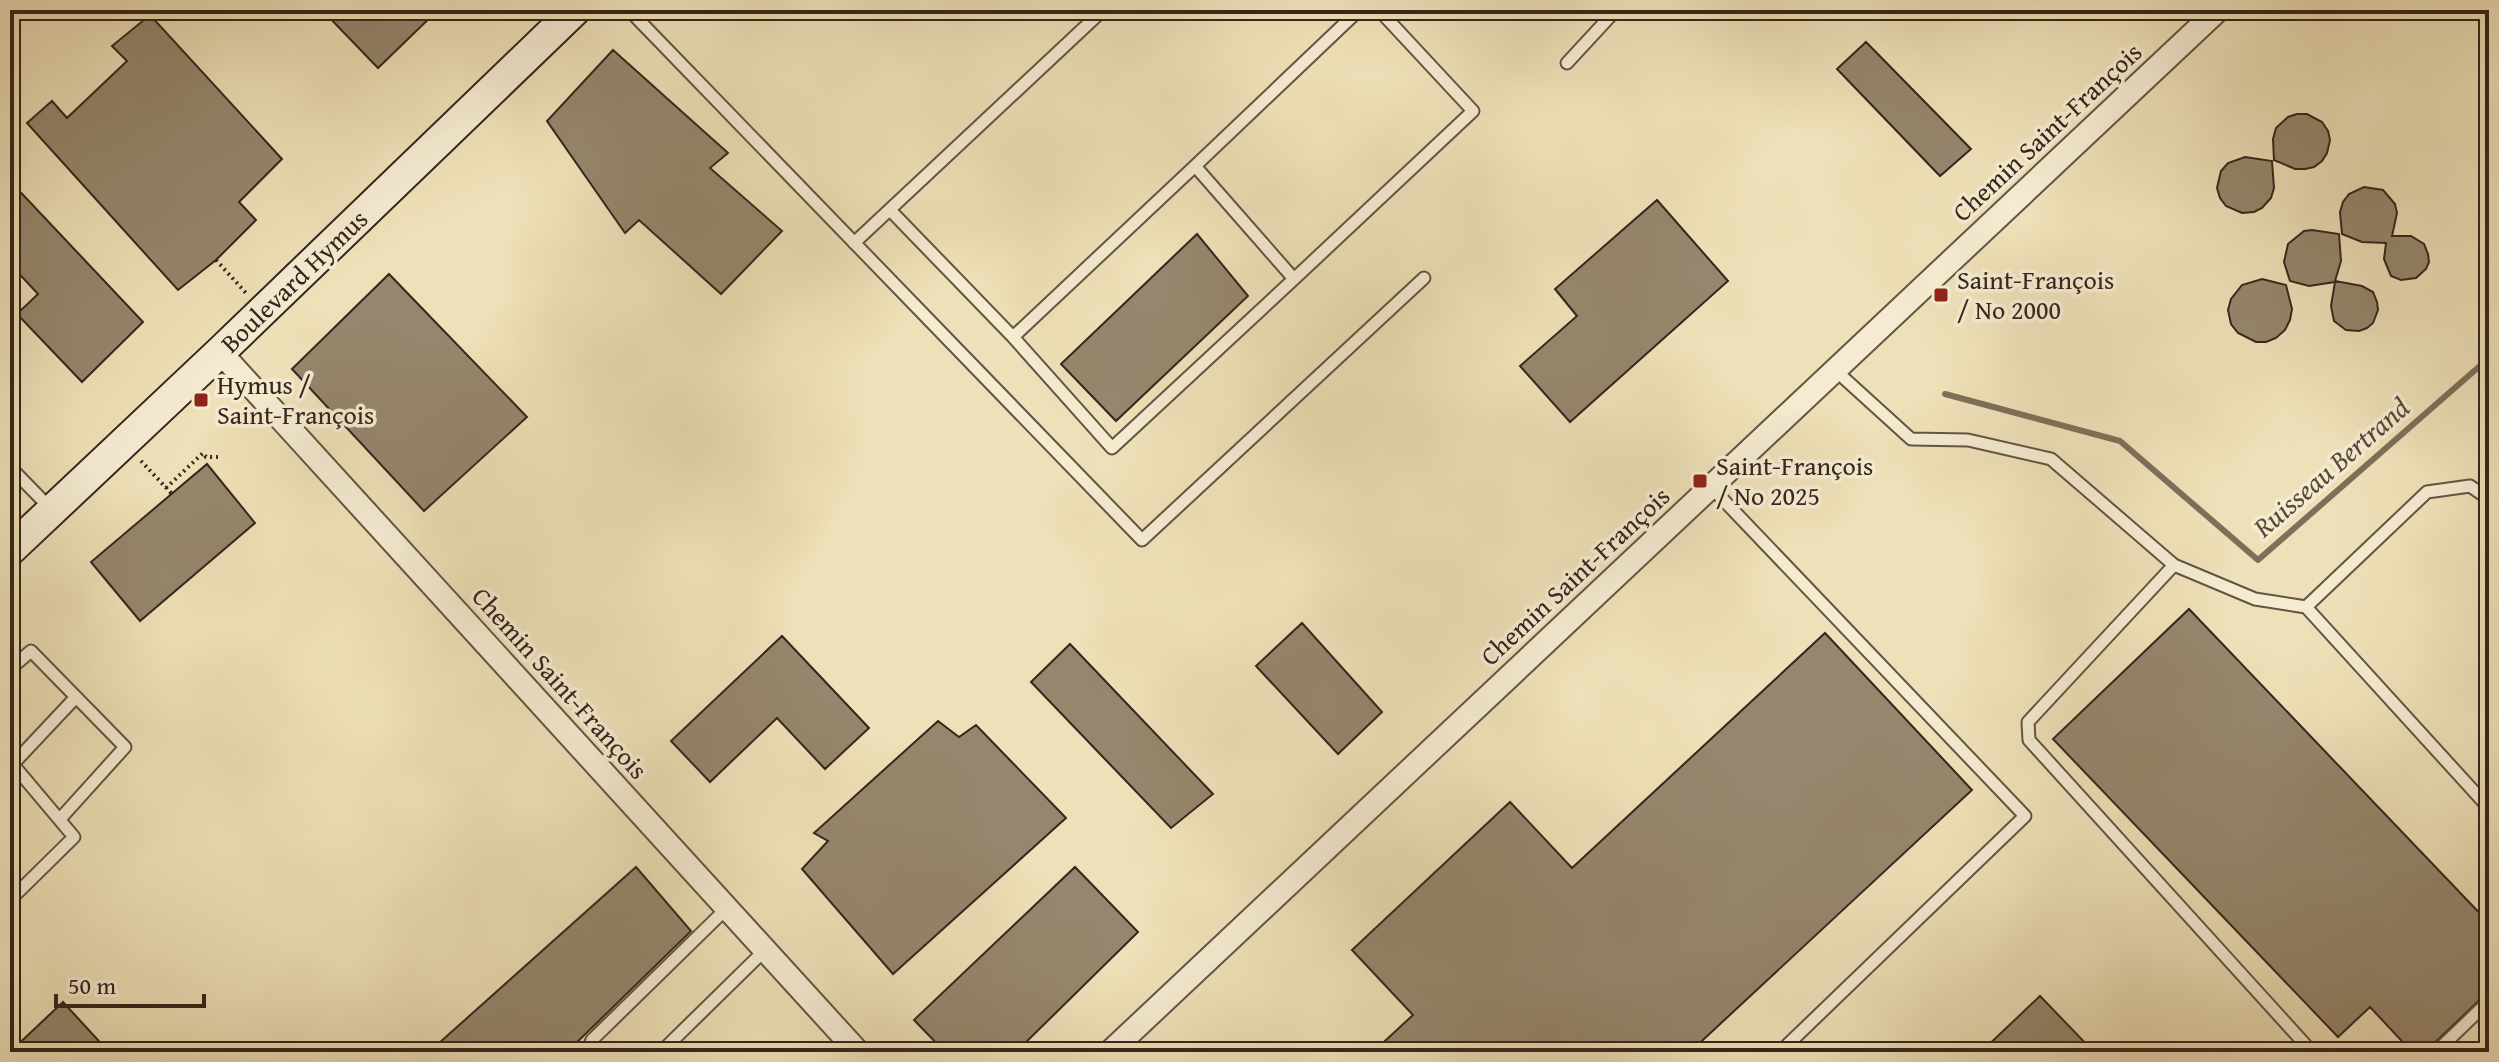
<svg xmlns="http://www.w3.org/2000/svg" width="2499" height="1062" font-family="'Gentium Book Plus',serif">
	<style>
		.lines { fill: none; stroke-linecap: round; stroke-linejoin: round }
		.stream { stroke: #7e6f59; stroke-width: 6 }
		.building { fill: #95866d; stroke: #35251b; stroke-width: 2 }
		.lane-casing { stroke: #635442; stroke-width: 15 }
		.street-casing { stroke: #635442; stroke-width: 26 }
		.secondary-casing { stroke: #35251b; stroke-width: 34 }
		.path { stroke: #35251b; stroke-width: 4; stroke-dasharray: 2 4; stroke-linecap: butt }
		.lane { stroke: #f4ebd1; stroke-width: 11 }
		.street { stroke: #f4ebd1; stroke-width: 22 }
		.secondary { stroke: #f4ebd1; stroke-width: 30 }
		.poi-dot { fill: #8f2418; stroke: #f4ebd1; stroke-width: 3 }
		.labels { text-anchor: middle; stroke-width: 7; stroke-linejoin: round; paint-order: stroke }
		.street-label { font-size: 26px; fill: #35251b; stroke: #f4ebd1 }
		.poi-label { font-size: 26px; fill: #35251b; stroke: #f4ebd1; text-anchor: start }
		.water-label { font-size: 28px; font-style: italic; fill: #5a4a3a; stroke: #f4ebd1 }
	</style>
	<rect width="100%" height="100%" fill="#eee0b8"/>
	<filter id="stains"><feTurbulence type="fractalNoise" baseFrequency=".0025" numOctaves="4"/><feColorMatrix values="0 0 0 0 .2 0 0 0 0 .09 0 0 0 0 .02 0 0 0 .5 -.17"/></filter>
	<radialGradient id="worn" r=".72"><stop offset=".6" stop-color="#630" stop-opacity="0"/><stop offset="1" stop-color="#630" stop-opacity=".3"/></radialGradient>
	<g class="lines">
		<!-- stream -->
		<path class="stream" d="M1945,394L2120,441L2258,560L2489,358"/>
	</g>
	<!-- building -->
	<path class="building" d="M322,10H438L378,68Z
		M150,15L282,159L239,202L256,220L216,260L178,290L27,123L52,101L67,118L127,61L112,46Z
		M1866,42L1971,149L1940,176L1837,69Z
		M613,50L728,153L710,168L782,231L721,294L639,220L625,233L547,121Z
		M2297,114H2307L2322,122L2328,131L2330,140L2327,153L2322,161L2314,167L2305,169H2295L2274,160L2273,139L2276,128L2288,117Z
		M2245,157L2272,161L2274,188L2271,198L2262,208L2254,212L2242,213L2226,206L2220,198L2217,188L2221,171L2228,163Z
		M10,181L143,322L82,382L17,314L38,294L10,264Z
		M2364,187L2383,190L2395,204L2397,213L2392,236H2411L2424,244L2428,254L2429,262L2426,269L2416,278L2401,280L2391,276L2384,259L2386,243L2362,242L2342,234L2340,212L2343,202L2349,194Z
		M1657,200L1728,281L1570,422L1520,366L1577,316L1555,289Z
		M2312,230L2339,234L2341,261L2335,281L2362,286L2373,292L2377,302L2378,310L2373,323L2367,328L2359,331L2346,330L2334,321L2331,306L2335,282L2309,286L2290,281L2284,262L2288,244L2304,231Z
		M1197,234L1248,296L1116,421L1061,364Z
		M389,274L527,417L424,511L292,369Z
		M2262,279L2286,285L2292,309L2290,320L2285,330L2276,338L2266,342H2256L2238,333L2231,324L2228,310L2231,299L2242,285Z
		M207,464L255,523L140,621L91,562Z
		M2189,609L2489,923V991L2425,1052H2412L2370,1007L2338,1037L2053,739Z
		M1302,623L1382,712L1338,754L1256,666Z
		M1825,633L1972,790L1690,1052H1373L1413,1015L1352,950L1510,802L1572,868Z
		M782,636L869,728L825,769L777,718L710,782L671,741Z
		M1070,644L1213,794L1171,828L1031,682Z
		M938,721L959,737L976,725L1066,818L893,974L802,869L828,841L814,833Z
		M636,867L691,931L567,1052H429Z
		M1075,867L1138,932L1016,1052H945L914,1020Z
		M2040,996L2094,1052H1981Z
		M63,1002L109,1052H10Z"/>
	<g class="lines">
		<defs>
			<path id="lane" d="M629,10L1142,540L1424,278
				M1567,63L1616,10
				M1195,166L1359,10
				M890,210L1013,337L1195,166L1294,279L1473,111L1379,10
				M854,243L1103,10
				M1013,337L1112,448L1294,279
				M1835,370L1911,439L1968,440L2051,459L2174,565L2255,599L2306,607L2427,492L2470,486L2489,499
				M10,467L52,510
				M1711,487L2025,816L1780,1052
				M2174,565L2028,722L2029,740L2312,1052
				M2306,607L2489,808
				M10,669L31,651L125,747L60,819
				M10,761L74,837L10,900
				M13,764L76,697
				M587,1052L592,1040L727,908
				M661,1052L765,950
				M2436,1052L2489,1001"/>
			<path id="street" d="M220,352L858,1052
				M1110,1052L2218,10"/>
			<path id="secondary" d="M10,550L220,352L575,10"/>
		</defs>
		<!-- lane casing -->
		<use href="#lane" class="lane-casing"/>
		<!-- street casing -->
		<use href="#street" class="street-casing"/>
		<!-- secondary casing -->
		<use href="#secondary" class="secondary-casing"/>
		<!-- path -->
		<path class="path" d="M216,260L246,293
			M141,461L172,494
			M166,488L203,453L206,457H218"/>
		<!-- lane -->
		<use href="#lane" class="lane"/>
		<!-- street -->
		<use href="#street" class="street"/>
		<!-- secondary -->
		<use href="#secondary" class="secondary"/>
	</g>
	<!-- markers -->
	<g class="poi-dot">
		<rect x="1933" y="287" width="16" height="16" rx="4"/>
		<rect x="193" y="392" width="16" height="16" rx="4"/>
		<rect x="1692" y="473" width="16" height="16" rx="4"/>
	</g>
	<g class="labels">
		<!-- street labels -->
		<g class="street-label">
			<text transform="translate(2047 132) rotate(-43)" y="9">Chemin Saint-François</text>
			<text transform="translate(294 281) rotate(-44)" y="9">Boulevard Hymus</text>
			<text transform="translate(1575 576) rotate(-43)" y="9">Chemin Saint-François</text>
			<text transform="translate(560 683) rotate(48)" y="9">Chemin Saint-François</text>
		</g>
		<!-- poi labels -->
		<g class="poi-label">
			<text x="1957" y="289">Saint-François<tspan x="1957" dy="30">/ No 2000</tspan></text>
			<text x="217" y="394">Hymus /<tspan x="217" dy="30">Saint-François</tspan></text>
			<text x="1716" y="475">Saint-François<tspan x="1716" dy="30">/ No 2025</tspan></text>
		</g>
		<!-- water labels -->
		<g class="water-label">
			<text transform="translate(2331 467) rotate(-41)" y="10">Ruisseau Bertrand</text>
		</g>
	</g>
	<!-- margin -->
	<rect width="2499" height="1062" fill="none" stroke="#eee0b8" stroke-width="40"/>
	<rect x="12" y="12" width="2475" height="1038" fill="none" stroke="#35251b" stroke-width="4"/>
	<rect x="20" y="20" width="2459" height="1022" fill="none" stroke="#35251b" stroke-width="2"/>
	<!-- scale -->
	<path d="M56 994v12h148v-12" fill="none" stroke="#35251b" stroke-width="4"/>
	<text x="68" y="994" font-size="24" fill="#35251b" stroke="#f4ebd1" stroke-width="6" paint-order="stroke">50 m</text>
	<rect width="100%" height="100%" filter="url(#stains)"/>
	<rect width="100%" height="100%" fill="url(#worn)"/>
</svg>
